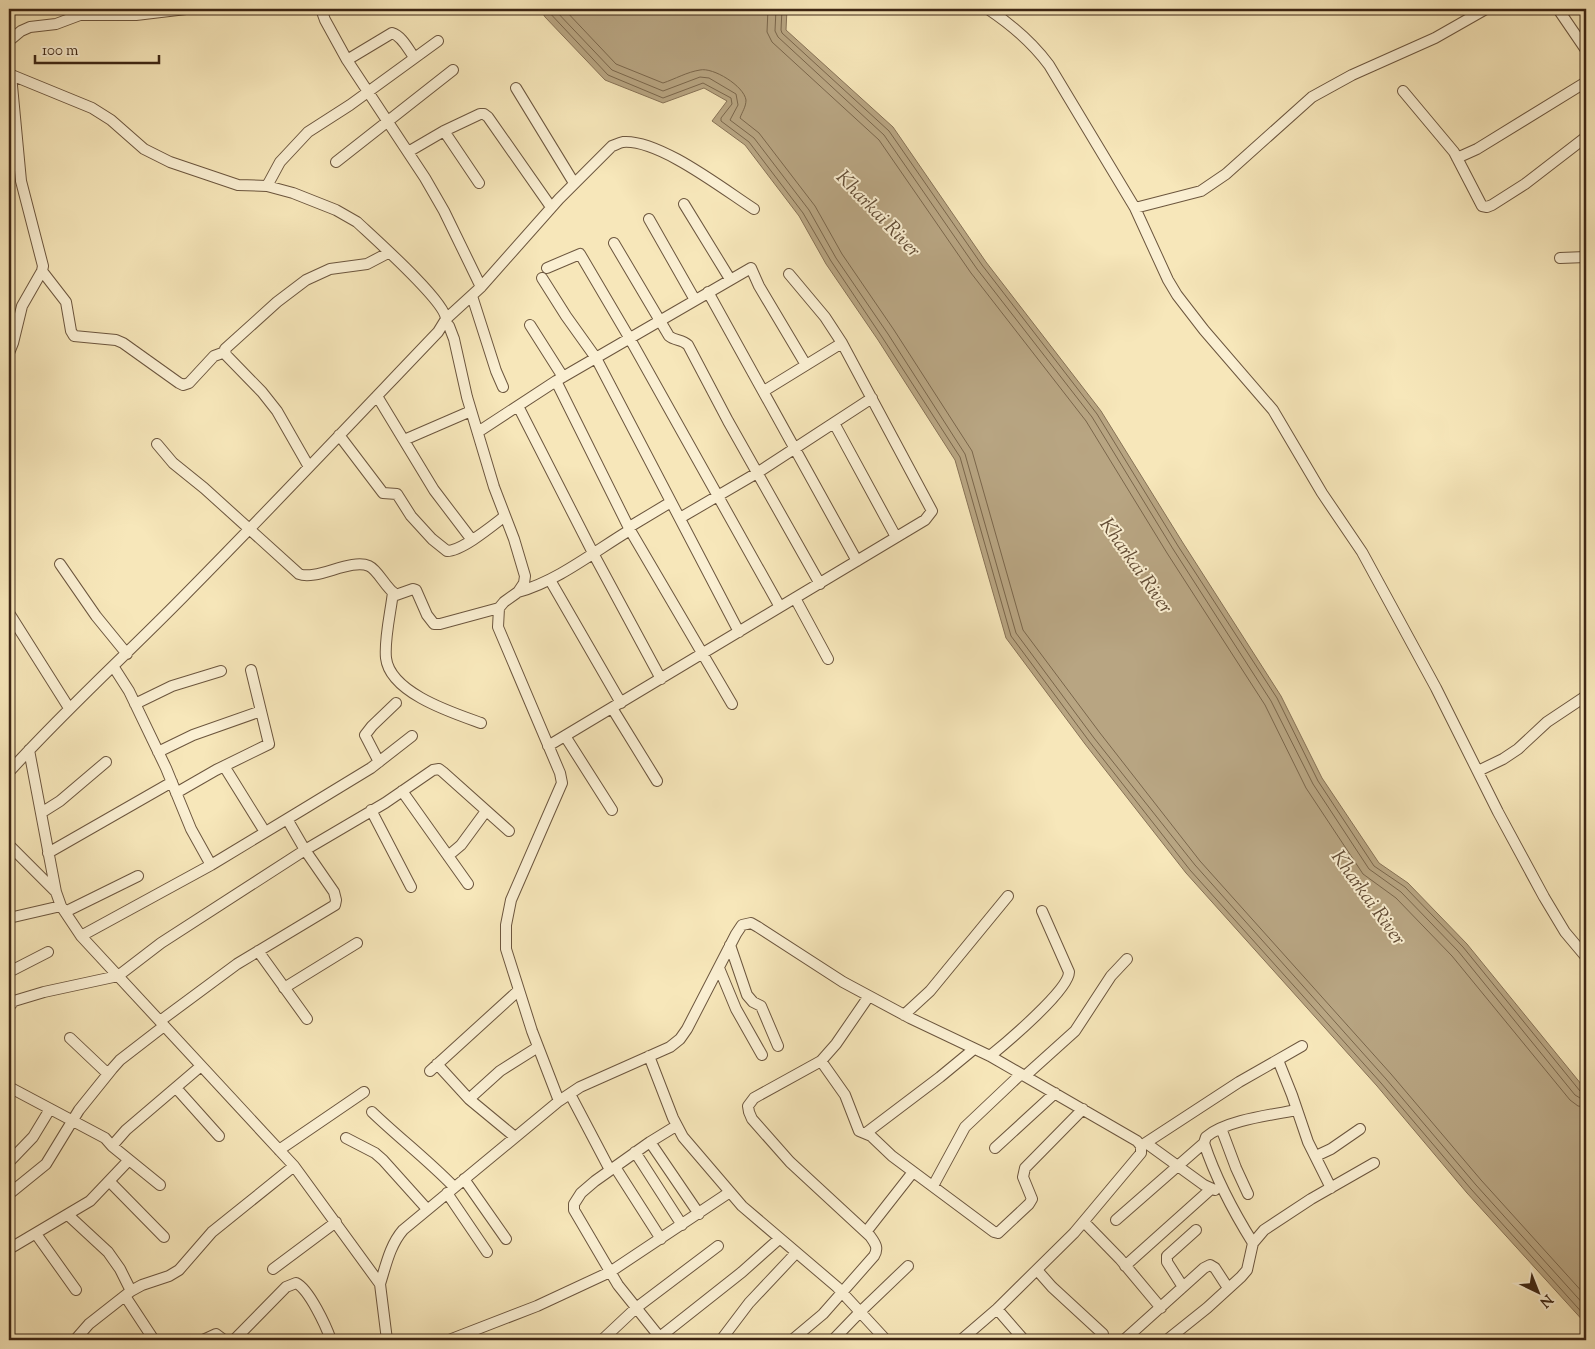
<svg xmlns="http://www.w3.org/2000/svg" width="1595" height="1349" font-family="'Sorts Mill Goudy',serif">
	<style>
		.water { fill: #b8a582; stroke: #877256 }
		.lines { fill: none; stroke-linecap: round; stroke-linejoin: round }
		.shore { stroke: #7a664b; stroke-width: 1 }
		.minor-casing { stroke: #6c563e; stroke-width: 12 }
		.minor { stroke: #faefd2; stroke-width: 10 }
		.labels { text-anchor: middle; stroke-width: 4; stroke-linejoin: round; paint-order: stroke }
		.water-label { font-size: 20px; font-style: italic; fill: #624c35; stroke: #faefd2 }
	</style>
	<rect width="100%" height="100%" fill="#f7e7ba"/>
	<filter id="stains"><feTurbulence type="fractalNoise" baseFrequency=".004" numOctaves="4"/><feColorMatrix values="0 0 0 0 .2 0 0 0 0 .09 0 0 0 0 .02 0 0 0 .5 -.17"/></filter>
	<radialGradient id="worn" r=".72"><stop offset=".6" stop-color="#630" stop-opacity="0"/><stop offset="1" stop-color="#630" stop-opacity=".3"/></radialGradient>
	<!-- water -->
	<path class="water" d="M540,9H787L786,30L893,127L986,262L1101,411L1183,543L1281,696L1322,778L1379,863L1408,883L1467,944L1586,1090V1324L1467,1193L1377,1086L1186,873L1085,744L1006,638L955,460L878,340L826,264L799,216L745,145L712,121L727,101L704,88L663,103L605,80L545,17Z"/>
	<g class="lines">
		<!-- shore -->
		<path class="shore" d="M546,9L608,75L663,98L703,83L731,98L732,104L721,118V121L749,142L803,213L831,261L882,337L960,457L1011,636L1089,741L1190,870L1381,1083L1471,1189L1586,1317
			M554,9L612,70L663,91L700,77L709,78L736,94L738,105L730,120L754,138L809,210L836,258L888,334L965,454L1016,633L1094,738L1195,865L1386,1079L1476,1185L1586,1307
			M564,9L616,64L663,83C675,79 687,72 700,70C713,67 744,86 746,100C746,107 742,112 740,118L759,133L815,206L842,254L894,330L972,451L1023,630L1100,733L1200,861L1391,1074L1481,1180L1586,1296
			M768,9L767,32L772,42L879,140L971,273L1086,421L1167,553L1265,705L1306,788L1363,874L1396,898L1452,956L1570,1100L1578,1106L1586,1107
			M776,9L775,31L778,37L884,135L977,269L1092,417L1173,549L1271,701L1313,784L1369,869L1401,892L1458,951L1575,1095L1580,1098L1586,1099
			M782,9L781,30L782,33L889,131L982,265L1097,414L1178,546L1277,698L1318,781L1374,866L1405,887L1463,947L1580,1091L1586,1093"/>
		<defs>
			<path id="minor" d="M321,9L325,20L347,60L425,178L444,211L481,287
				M988,9C1012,25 1032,42 1049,65L1135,208L1168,280L1177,295L1204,330L1273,410L1322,493L1362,552L1436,688L1498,812L1544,897L1565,932L1586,957
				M1558,9L1586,50
				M9,41L21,31L30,27L56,24L80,15H136L186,9
				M347,60L392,33C402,36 408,49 414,57
				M9,74L92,108L111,120L144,149L170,162L238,185L267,186L293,193L336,210L357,222C374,238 445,301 446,319
				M516,88L574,183
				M1403,91L1454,152L1482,206L1487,207L1492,205L1525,184L1586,137
				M444,131L479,183
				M408,152L444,131L480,114H484L488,117L551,207
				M1457,158L1477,149L1586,82
				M336,162L453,70
				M267,186L280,162L308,132L350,105L438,41
				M684,204L730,279
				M1135,208L1201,191L1226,174L1312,97L1352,75L1435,38L1486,9
				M649,219L695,300
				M614,243L669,336C675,341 682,339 688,345L728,421L820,584
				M1560,258L1586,257
				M547,268L580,254L630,339L780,607
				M42,271L66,302L71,331L74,336L116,340L123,343L179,383L183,385L189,383L214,356L225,352
				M542,278L566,316L596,358L739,632
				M708,292L857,561
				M472,296L496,371L503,387
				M530,325L563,377
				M9,353L13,343L22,306L42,271L43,266L21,181L11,75
				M556,381L630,530L732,704
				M764,391L842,343
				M377,396L434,490L472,540
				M518,406L593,553L661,679
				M834,423L896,537
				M478,432L556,381L751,268L759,286L806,365
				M339,435L383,493L397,494L411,516L432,539L447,551C462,551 492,526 505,516
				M404,440L471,411
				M157,444L173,463L204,488L299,574C316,581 351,558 369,566C378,570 385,587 396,595L413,589L416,590L427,615L434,624H440L499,608
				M309,467L277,411L262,392L226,355L225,349L277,302L306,280L330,269L367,264L388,253
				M680,518L757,473L872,398
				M60,564L96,616L127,654
				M550,580L621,703
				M393,592C391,611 384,639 386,658C390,693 453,713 481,723
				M518,592C558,581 595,551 630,530L631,526L671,502
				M795,598L828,659
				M9,613L69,708
				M113,666L129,691L166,768L191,829L211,865
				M135,704L172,686L221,671
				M612,708L657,781
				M565,736L612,810
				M548,746L925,520L932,511L842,343L825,317L789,274
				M29,750L56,892L61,906L81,936L294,1166
				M158,752L193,735L261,711
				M379,762L365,735L372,726L396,703
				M224,766L265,832
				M1478,771L1503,759L1518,749L1547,722L1586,696
				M9,772C64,711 125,656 183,597C269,510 353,421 438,332L446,319L481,287L559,199L612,146C615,145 619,143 623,142C659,139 723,189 754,209
				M402,791L468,884
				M176,793L216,770L269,744L251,670
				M371,810L411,887
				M41,813L60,801L106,762
				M9,845L56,892
				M48,853L172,782
				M448,856L461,845L486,811
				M65,912L138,876
				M9,918L61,906
				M81,936L211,865L302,810L371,768L412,736
				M730,945L747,995L753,1002L761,1006L778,1046
				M258,951L307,1019
				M719,968L736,1009L762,1055
				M9,972L48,952
				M284,988L357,943
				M9,1007L14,1001L44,992L118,976L161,943L305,850L385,803L433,770L439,769L443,772L509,831
				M904,1015L930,991L1008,896
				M160,1021L237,964L335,905L336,900L334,892L305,850L287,819
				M70,1038L108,1074
				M649,1056L673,1118L683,1137L742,1206L837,1287L886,1340
				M990,1056C1006,1043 1069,990 1069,972L1042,911
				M1278,1060L1292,1095L1308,1142L1331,1188
				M821,1061L845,1095L859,1131L871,1136L892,1156L994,1232L998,1233L1029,1204L1032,1199L1023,1177L1025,1168L1083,1109
				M437,1064L469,1099L515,1137
				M430,1071L519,990
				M1025,1076L1075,1031L1111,976L1127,959
				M9,1087L105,1138L112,1146L160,1185
				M177,1089L219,1136
				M570,1094L610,1170
				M469,1099L500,1071L538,1047
				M559,1101L580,1087L670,1047L680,1039L687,1029L736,934L742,925L751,923L758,927L843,982L910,1018L990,1056L1137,1141L1141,1146V1153L1074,1233L997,1309L961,1340
				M372,1112C399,1138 428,1160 454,1187
				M1221,1128L1236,1168L1248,1194
				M866,1133L940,1077L974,1049
				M346,1138L375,1153L383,1160L427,1209
				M650,1142L699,1214
				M1146,1143L1204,1185L1215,1190
				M112,1146L126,1130L201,1066
				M1141,1146L1239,1082L1302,1046
				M995,1148L1055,1093
				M279,1150L364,1092
				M635,1152L682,1225
				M1316,1156L1331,1149L1360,1129
				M9,1162L33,1137L50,1109
				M615,1167L661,1239
				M464,1179L506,1239
				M109,1181L164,1237
				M933,1186L965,1127L1021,1074
				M447,1193L487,1252
				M9,1194L46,1164L79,1110L112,1069L120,1060L164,1026
				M68,1215L108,1252L120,1269L131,1291
				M1116,1220L1204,1143
				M1084,1222L1120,1259L1161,1308
				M866,1232L913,1172
				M36,1234L76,1290
				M1253,1243C1233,1211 1216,1179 1204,1143L1206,1137C1226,1120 1271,1115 1297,1110
				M9,1249L90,1201L129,1160
				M1125,1266L1211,1189
				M273,1269L336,1222
				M1037,1270L1052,1287L1103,1334
				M380,1284C386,1265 390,1245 403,1230L559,1101L532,1031L506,949V925L511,900L562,783L560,773L498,627L499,608L504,602L518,592L524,583L525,576L514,539L494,487L467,397L454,339L449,326L445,322
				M1183,1287L1167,1262V1256L1196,1230
				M125,1296L154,1340
				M997,1309L1024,1340
				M75,1340L89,1324L131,1291L142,1285L169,1276L179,1270L212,1232L294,1166L380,1284L387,1340
				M203,1340L216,1334L224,1340
				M234,1340L286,1287L296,1283C309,1289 326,1326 331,1340
				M449,1340L537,1306L610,1272L730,1192
				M602,1340L636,1308L718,1246
				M656,1340L742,1272L779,1239
				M662,1340L618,1285L574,1210V1204L581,1193L595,1181L650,1142L676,1126
				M721,1340L749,1303L796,1253
				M792,1340L823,1314L874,1256C879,1248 875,1243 870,1236L790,1162L752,1119L749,1112L748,1106L754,1098L821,1061L836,1044L869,996
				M833,1340L860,1312L908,1266
				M1124,1340L1204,1268L1210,1265L1215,1268L1228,1288
				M1167,1340L1207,1308L1241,1277L1247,1270L1253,1243L1264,1230L1311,1199L1374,1163"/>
		</defs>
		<!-- minor casing -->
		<use href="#minor" class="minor-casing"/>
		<!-- minor -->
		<use href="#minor" class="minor"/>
	</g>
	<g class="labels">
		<!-- water labels -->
		<g class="water-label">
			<text transform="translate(879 213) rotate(46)" y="7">Kharkai River</text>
			<text transform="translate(1137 565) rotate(55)" y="7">Kharkai River</text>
			<text transform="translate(1369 897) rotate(54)" y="7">Kharkai River</text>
		</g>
	</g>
	<!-- margin -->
	<rect width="1595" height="1349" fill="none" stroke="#f7e7ba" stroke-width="30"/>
	<rect x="10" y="10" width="1575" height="1329" fill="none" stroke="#3d2614" stroke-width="2.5"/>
	<rect x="15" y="15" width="1565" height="1319" fill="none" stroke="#3d2614"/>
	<!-- north arrow -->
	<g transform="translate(1538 1292) rotate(137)" stroke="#faefd2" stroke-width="4" paint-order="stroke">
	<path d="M0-4L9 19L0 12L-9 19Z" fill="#3d2614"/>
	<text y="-8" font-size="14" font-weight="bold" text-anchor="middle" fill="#3d2614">N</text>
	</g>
	<!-- scale -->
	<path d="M35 55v8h124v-8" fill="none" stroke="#3d2614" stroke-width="2.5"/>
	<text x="42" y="55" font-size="15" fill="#3d2614" stroke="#faefd2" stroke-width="4" paint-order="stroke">100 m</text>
	<rect width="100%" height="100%" filter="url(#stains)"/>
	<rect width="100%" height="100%" fill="url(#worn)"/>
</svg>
